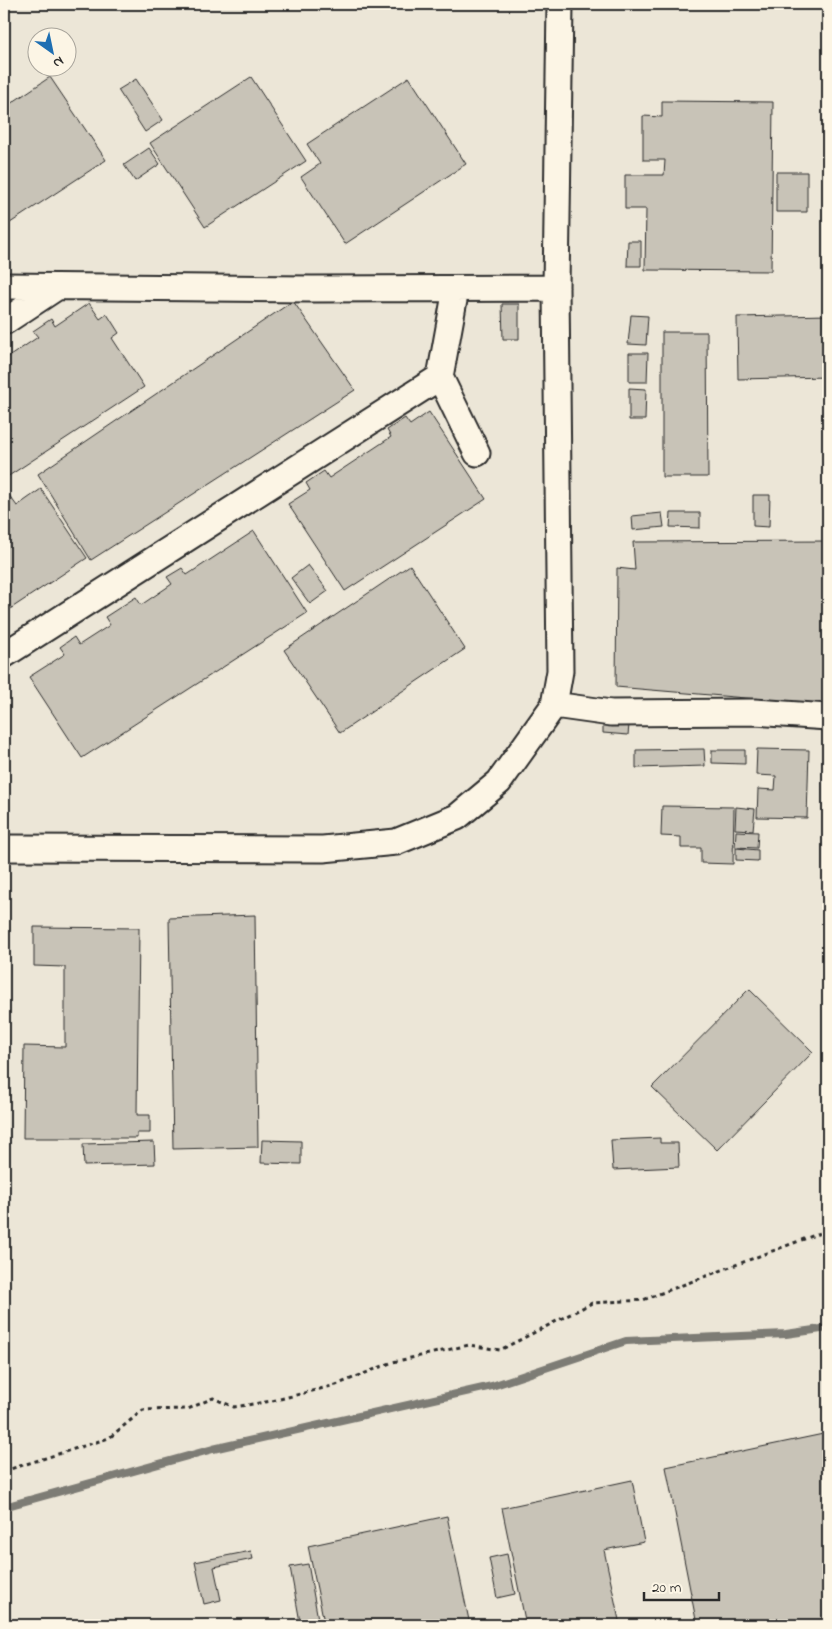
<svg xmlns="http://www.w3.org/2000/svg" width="832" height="1629" font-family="'Indie Flower',sans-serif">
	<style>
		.built { fill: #ece6d7; fill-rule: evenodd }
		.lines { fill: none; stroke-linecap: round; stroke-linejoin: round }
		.stream { stroke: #7d7b74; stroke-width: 8 }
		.building { fill: #c8c3b7; stroke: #2b2b2b }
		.minor-casing { stroke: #2b2b2b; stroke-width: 29 }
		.path { stroke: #2b2b2b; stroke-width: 3; stroke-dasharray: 4 4; stroke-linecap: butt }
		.minor { stroke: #fcf5e5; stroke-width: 25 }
	</style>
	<rect width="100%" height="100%" fill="#fcf5e5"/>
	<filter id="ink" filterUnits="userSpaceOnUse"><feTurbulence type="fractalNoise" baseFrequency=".02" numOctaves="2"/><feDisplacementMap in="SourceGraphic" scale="10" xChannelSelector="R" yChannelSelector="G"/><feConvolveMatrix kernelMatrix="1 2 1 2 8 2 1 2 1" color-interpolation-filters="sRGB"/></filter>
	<g filter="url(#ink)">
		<!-- built -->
		<path class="built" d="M4,4H828V1625H4ZM38,38H68V68H38Z"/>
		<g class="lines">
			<!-- stream -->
			<path class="stream" d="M4,1507L213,1449L492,1386L626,1341L786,1334L828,1328"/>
		</g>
		<!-- building -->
		<path class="building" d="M50,77L106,160L4,227V108Z
			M251,77L306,161L205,227L150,143Z
			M409,77L466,164L345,244L301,177L320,164L307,144Z
			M136,79L163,120L145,132L118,90Z
			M662,101L773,102L771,271L645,270L646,209H625V175H664L665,160H643V116L662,117Z
			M149,148L160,164L135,181L124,165Z
			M776,172H807V212H776Z
			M628,241H641V266H627Z
			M293,301L355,390L91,560L38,474Z
			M89,303L100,319L107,314L119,333L112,338L144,387L4,479V360L38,337L33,331L51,319L55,326Z
			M502,304H519V339H503Z
			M631,315L648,316L646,345L628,344Z
			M828,315V377L738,379L737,317Z
			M662,332H707L708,477H662Z
			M629,353H648L647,382H629Z
			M629,388L646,389L645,420H629Z
			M429,412L486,499L345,591L288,504L310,490L306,483L324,471L329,478L391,437L387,430L405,418L410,425Z
			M41,489L87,558L4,613V492L6,491L17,506Z
			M753,495H770L769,527L753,526Z
			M662,513L664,527L633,530L632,516Z
			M671,513H700V528L670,527Z
			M254,531L307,613L82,758L29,677L65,654L60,647L74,637L79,645L110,625L105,617L136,597L141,605L172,584L167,577L182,568L187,575Z
			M828,541V705L616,687L617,568L635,570L633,542Z
			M308,565L328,591L310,604L291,578Z
			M410,565L465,649L340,733L284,650Z
			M603,723L629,725L628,735L603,733Z
			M704,749L705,766L636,768V750Z
			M757,749L809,750L807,818L757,817L758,789L775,790L776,776L756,775Z
			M712,750H745V764L712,763Z
			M662,806L734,807L733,864L701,863V848H681V837L661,836Z
			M736,807L755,809L753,830L735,829Z
			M736,831L758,832L757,848L735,847Z
			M736,848L758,850V861L736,860Z
			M255,915L258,1147L173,1149L169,918Z
			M34,927L139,928L137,1115H150V1133H137V1138H23L24,1046L65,1047V967L34,966Z
			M749,989L813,1052L717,1150L652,1087Z
			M660,1138V1143H678L679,1167L613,1170L611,1140Z
			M262,1140L301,1141V1164L261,1163Z
			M154,1142L155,1164L84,1166L83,1144Z
			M828,1433V1625H697L666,1467Z
			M632,1480L644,1542L604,1550L620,1625H526L502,1508Z
			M447,1516L470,1625H309L324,1622L308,1546Z
			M251,1551L253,1559L214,1567L221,1600L204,1604L195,1562Z
			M507,1554L515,1594L497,1598L489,1558Z
			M308,1564L318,1619L300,1622L290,1567Z"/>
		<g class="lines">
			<defs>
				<path id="minor" d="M4,286L312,289L556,288
					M456,289L440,377L477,453
					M4,322L57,287
					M4,655L440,377
					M554,705L611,713L754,712L828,717
					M4,848L323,849L396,842L457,817L499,782L554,705L560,671L556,288L560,4"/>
			</defs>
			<!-- minor casing -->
			<use href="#minor" class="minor-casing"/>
			<!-- path -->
			<path class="path" d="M4,1471L109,1438L143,1410L188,1409L213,1398L234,1407L272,1401L336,1385L393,1362L469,1345L500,1350L592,1303L643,1300L828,1230"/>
			<!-- minor -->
			<use href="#minor" class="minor"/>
		</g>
	</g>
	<!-- margin -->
	<rect width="832" height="1629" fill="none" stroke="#fcf5e5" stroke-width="20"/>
	<rect x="10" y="10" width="812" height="1609" fill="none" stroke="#2b2b2b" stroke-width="2" filter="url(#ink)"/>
	<!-- north arrow -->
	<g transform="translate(52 52) rotate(147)"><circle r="24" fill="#fcf5e5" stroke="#a8a49b"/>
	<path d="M0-4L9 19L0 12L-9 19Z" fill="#1f6fb2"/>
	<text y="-8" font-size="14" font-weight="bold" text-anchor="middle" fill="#2b2b2b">N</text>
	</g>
	<!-- scale -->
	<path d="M644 1592v8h75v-8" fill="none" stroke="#2b2b2b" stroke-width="2.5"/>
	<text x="652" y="1592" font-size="15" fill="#2b2b2b" stroke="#fcf5e5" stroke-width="4" paint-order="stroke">20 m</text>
</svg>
